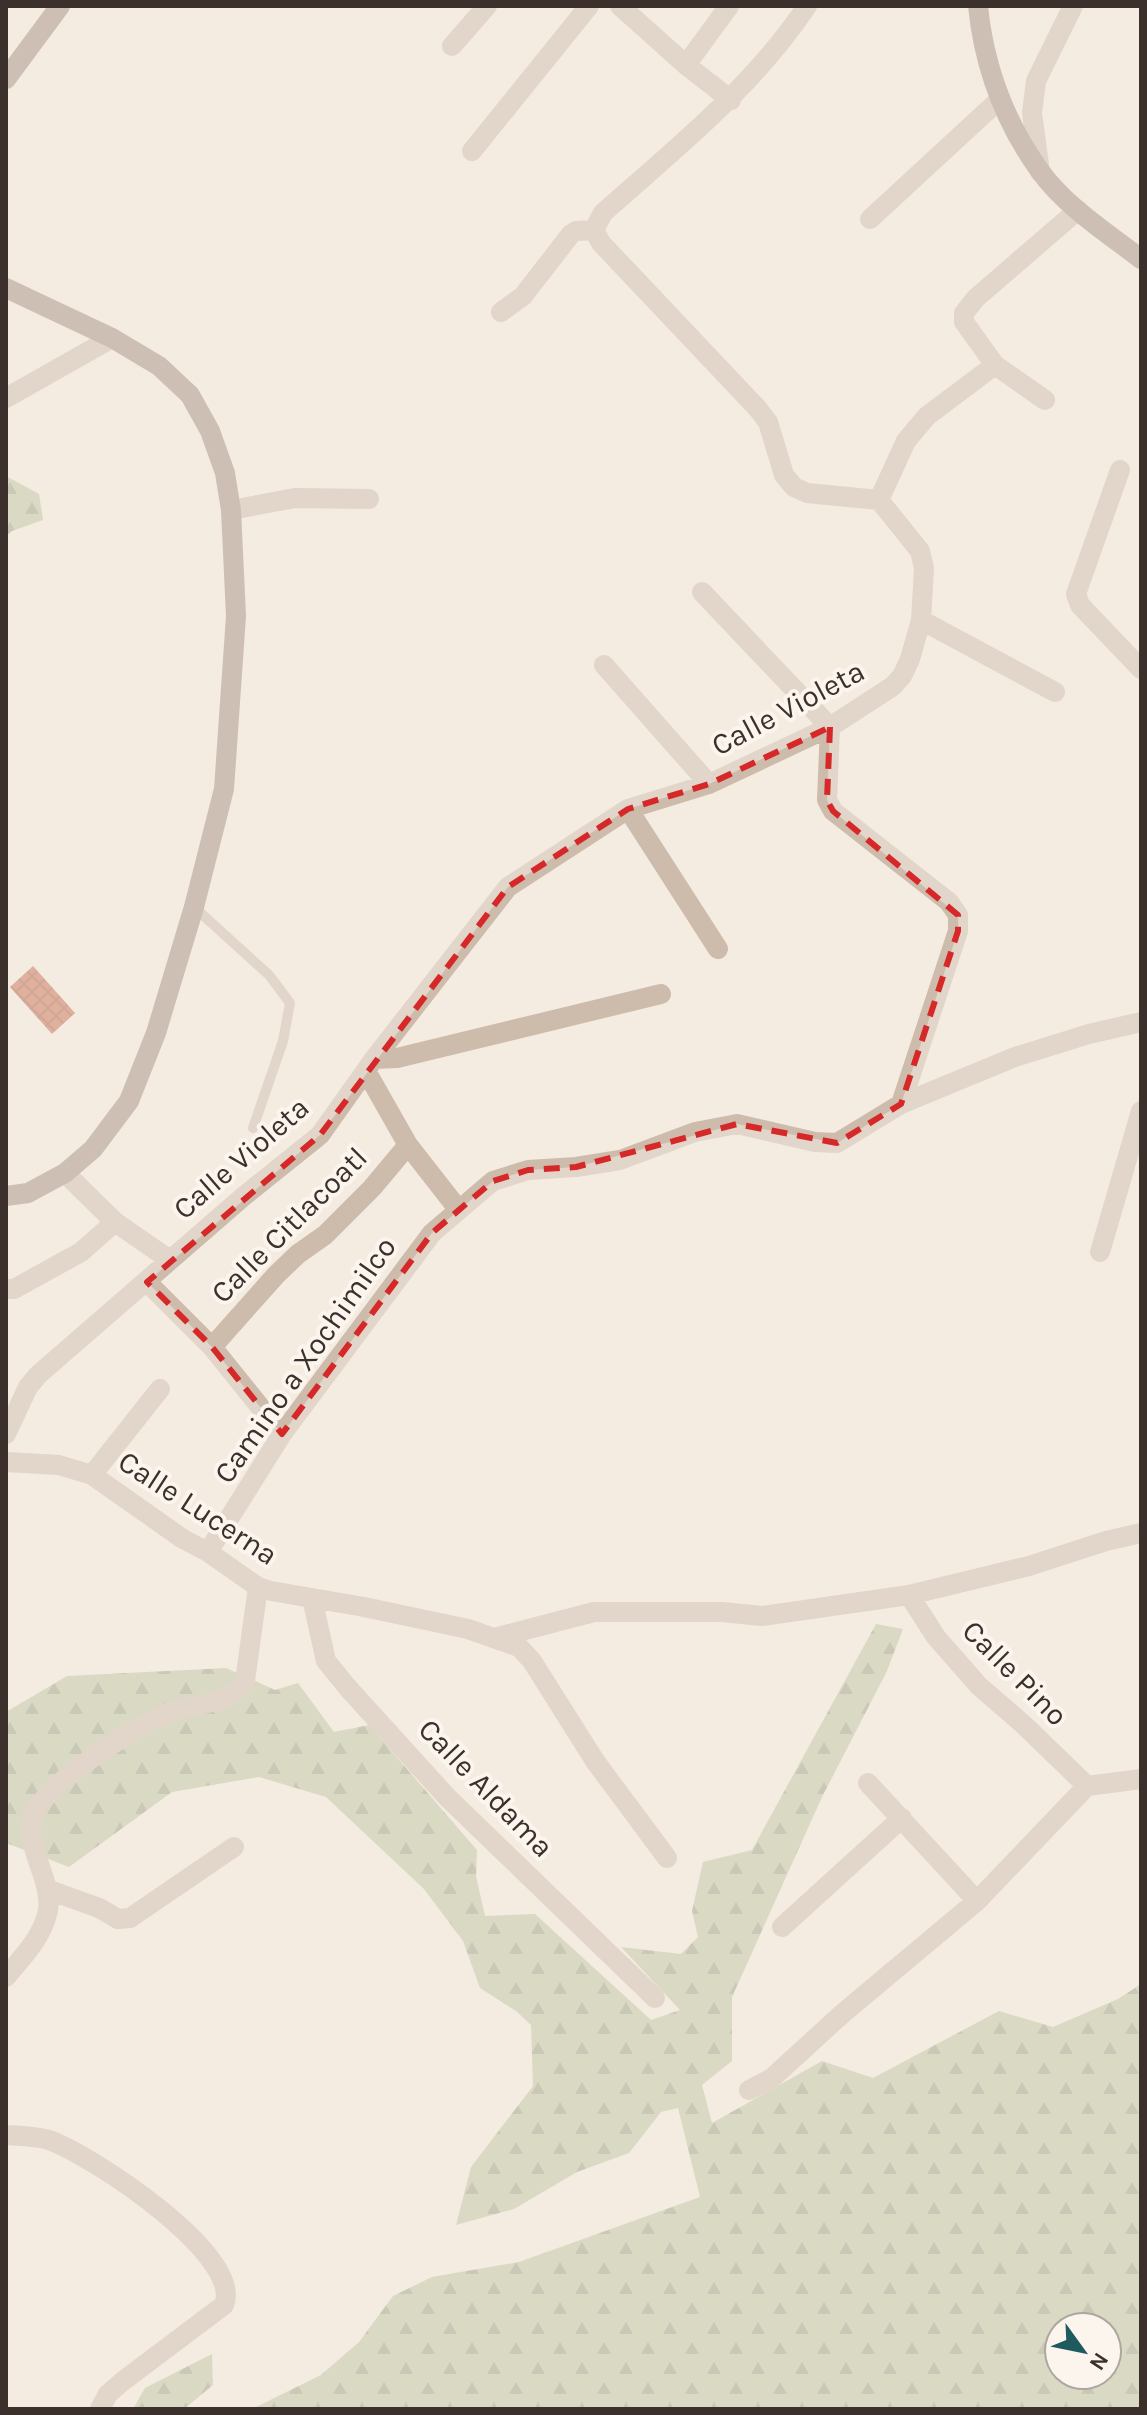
<svg xmlns="http://www.w3.org/2000/svg" width="1147" height="2415" font-family="Karla,sans-serif">
	<style>
		.forest { fill: url(#forest-firs); fill-rule: evenodd }
		.building { fill: url(#building-cross-hatch) }
		.lines { fill: none; stroke-linecap: round; stroke-linejoin: round }
		.lane { stroke: #cdbbac; stroke-width: 10 }
		.street { stroke: #cdbbac; stroke-width: 20 }
		.secondary { stroke: #a18a7d; stroke-width: 20 }
		.marked { fill: none; stroke: #d62828; stroke-width: 6; stroke-dasharray: 16 10; stroke-linejoin: round }
		.labels { text-anchor: middle; stroke-width: 8; stroke-linejoin: round; paint-order: stroke }
		.street-label { font-size: 30px; fill: #3b302b; stroke: #fbf5ee }
	</style>
	<defs>
		<pattern id="forest-firs" width="22" height="20" patternUnits="userSpaceOnUse" patternTransform="scale(2)"><rect width="22" height="20" fill="#b8c4a0"/><path d="M5 1l3.5 6h-7zM16 11l3.5 6h-7z" fill="#97a083"/></pattern>
		<pattern id="building-cross-hatch" width="8" height="8" patternUnits="userSpaceOnUse" patternTransform="scale(2)"><rect width="8" height="8" fill="#c8694b"/><path d="M0 0l8 8M0 8l8-8" fill="none" stroke="#a4573f"/></pattern>
	</defs>
	<rect width="100%" height="100%" fill="#f4ebe1"/>
	<!-- forest -->
	<path class="forest" d="M6,476L39,494L43,520L12,531L6,536Z
		M876,1624L903,1629L887,1671L822,1797L732,1997V2061L702,2085L712,2123L822,2061L873,2078L999,2011L1053,2027L1118,1999L1141,1984V2409H252L321,2375L359,2342L393,2296L432,2277L519,2262L700,2197L678,2108L661,2112L629,2153L577,2172L514,2209L456,2225L471,2167L533,2086L531,2025L516,2011L480,1988L463,1941L424,1889L326,1797L259,1777L172,1792L69,1867L6,1843V1712L67,1676L226,1668L275,1690L298,1683L334,1732L369,1725L477,1850L476,1876L485,1916L535,1914L651,2020L680,2010L621,1947L681,1954L698,1937L692,1911L703,1862L752,1850ZM1059,2327H1107V2375H1059Z
		M212,2354L213,2385L184,2409H133L145,2388Z"/>
	<!-- building -->
	<path class="building" d="M33,966L75,1013L52,1034L10,987Z"/>
	<g class="lines">
		<!-- lane -->
		<path class="lane" d="M194,907L269,975L290,1003L283,1041L253,1128"/>
		<!-- street -->
		<path class="street" d="M620,6L686,65L731,100
			M807,6C752,88 676,148 603,213L594,230L601,243L758,409L768,422L784,475L794,487L807,493L879,500
			M452,46L487,6
			M686,65L729,6
			M472,151L589,6
			M1040,172L1032,113L1036,81L1073,6
			M870,219L999,100
			M501,312L523,296L571,234L576,231L594,230
			M995,365L1045,400
			M6,398L112,338
			M1120,470L1076,594L1080,605L1141,669
			M231,510L295,498L369,499
			M702,592L830,727L827,800L833,811L949,902L958,915V931L901,1104
			M921,620L1055,692
			M604,665L709,784
			M628,809L718,949
			M374,1059L397,1058L661,994
			M366,1071L408,1145L458,1209
			M65,1173L115,1222L170,1260
			M1100,1252L1141,1111
			M147,1282L212,1347L282,1434
			M6,1289H14L81,1252L115,1222
			M212,1347L276,1275L298,1254L325,1235L372,1188L408,1145
			M6,1434L28,1387L38,1375L244,1196L320,1135L374,1059L508,887L628,809L709,784L830,727L893,686L902,676L910,659L921,620L924,568L920,551L879,500L906,441L927,416L995,365L964,322V313L976,298L1078,210
			M6,1462L59,1465L92,1475L183,1539L208,1552L258,1587L271,1591L364,1607L468,1629L519,1647L532,1661L595,1761L667,1858
			M92,1475L160,1389
			M208,1552L282,1434L432,1233L493,1181L528,1170L576,1167L620,1160L695,1132L737,1124L815,1142L837,1143L901,1104L1015,1057L1089,1034L1141,1022
			M909,1595L936,1637L979,1686L1024,1725L1087,1786
			M312,1598L326,1661L348,1688L447,1797L655,1998
			M498,1637L594,1612H722L762,1616L909,1595L1029,1566L1106,1541L1141,1533
			M868,1783L977,1901
			M49,1890L99,1908L118,1919L130,1918L234,1847
			M782,1927L902,1818
			M6,1977C23,1956 43,1937 48,1910C53,1875 15,1836 39,1805C63,1773 127,1733 163,1715C190,1701 226,1709 245,1681L258,1587
			M749,2090L772,2078L842,2014L977,1901L1087,1786L1141,1779
			M6,2135C20,2136 35,2136 49,2140C91,2155 244,2255 224,2305L123,2381L108,2394L100,2409"/>
		<!-- secondary -->
		<path class="secondary" d="M978,6C984,66 1004,121 1040,171C1065,206 1107,233 1141,259
			M6,79L60,6
			M6,288L112,338L159,366L190,395L210,431L225,473L231,510L236,616L224,789L194,907L156,1033L129,1101L93,1149L65,1173L28,1193L6,1196"/>
	</g>
	<!-- marked area -->
	<path d="M0 0H1147V2415H0ZM830,727L827,800L833,811L958,915V931L901,1104L837,1143L737,1124L576,1167L528,1170L493,1181L432,1233L282,1434L212,1347L147,1282L320,1135L508,887L628,809L709,784Z" fill="#f4ebe1" fill-opacity=".55" fill-rule="evenodd"/>
	<path class="marked" d="M830,727L827,800L833,811L958,915V931L901,1104L837,1143L737,1124L576,1167L528,1170L493,1181L432,1233L282,1434L212,1347L147,1282L320,1135L508,887L628,809L709,784Z"/>
	<g class="labels">
		<!-- street labels -->
		<g class="street-label">
			<text transform="translate(788 708) rotate(-28)" y="10">Calle Violeta</text>
			<text transform="translate(241 1158) rotate(-41)" y="10">Calle Violeta</text>
			<text transform="translate(289 1225) rotate(-45)" y="10">Calle Citlacoatl</text>
			<text transform="translate(305 1360) rotate(-55)" y="10">Camino a Xochimilco</text>
			<text transform="translate(198 1508) rotate(33)" y="10">Calle Lucerna</text>
			<text transform="translate(1015 1673) rotate(45)" y="10">Calle Pino</text>
			<text transform="translate(486 1788) rotate(46)" y="10">Calle Aldama</text>
		</g>
	</g>
	<!-- border -->
	<rect width="1147" height="2415" fill="none" stroke="#3b302b" stroke-width="16"/>
	<!-- north arrow -->
	<g transform="translate(1083 2351) rotate(123)"><circle r="38" fill="#fbf5ee" stroke="#aea6a0" stroke-width="2"/>
	<path d="M0-6L14 30L0 20L-14 30Z" fill="#1f5a5e"/>
	<text y="-12" font-size="22" font-weight="bold" text-anchor="middle" fill="#3b302b">N</text>
	</g>
</svg>
